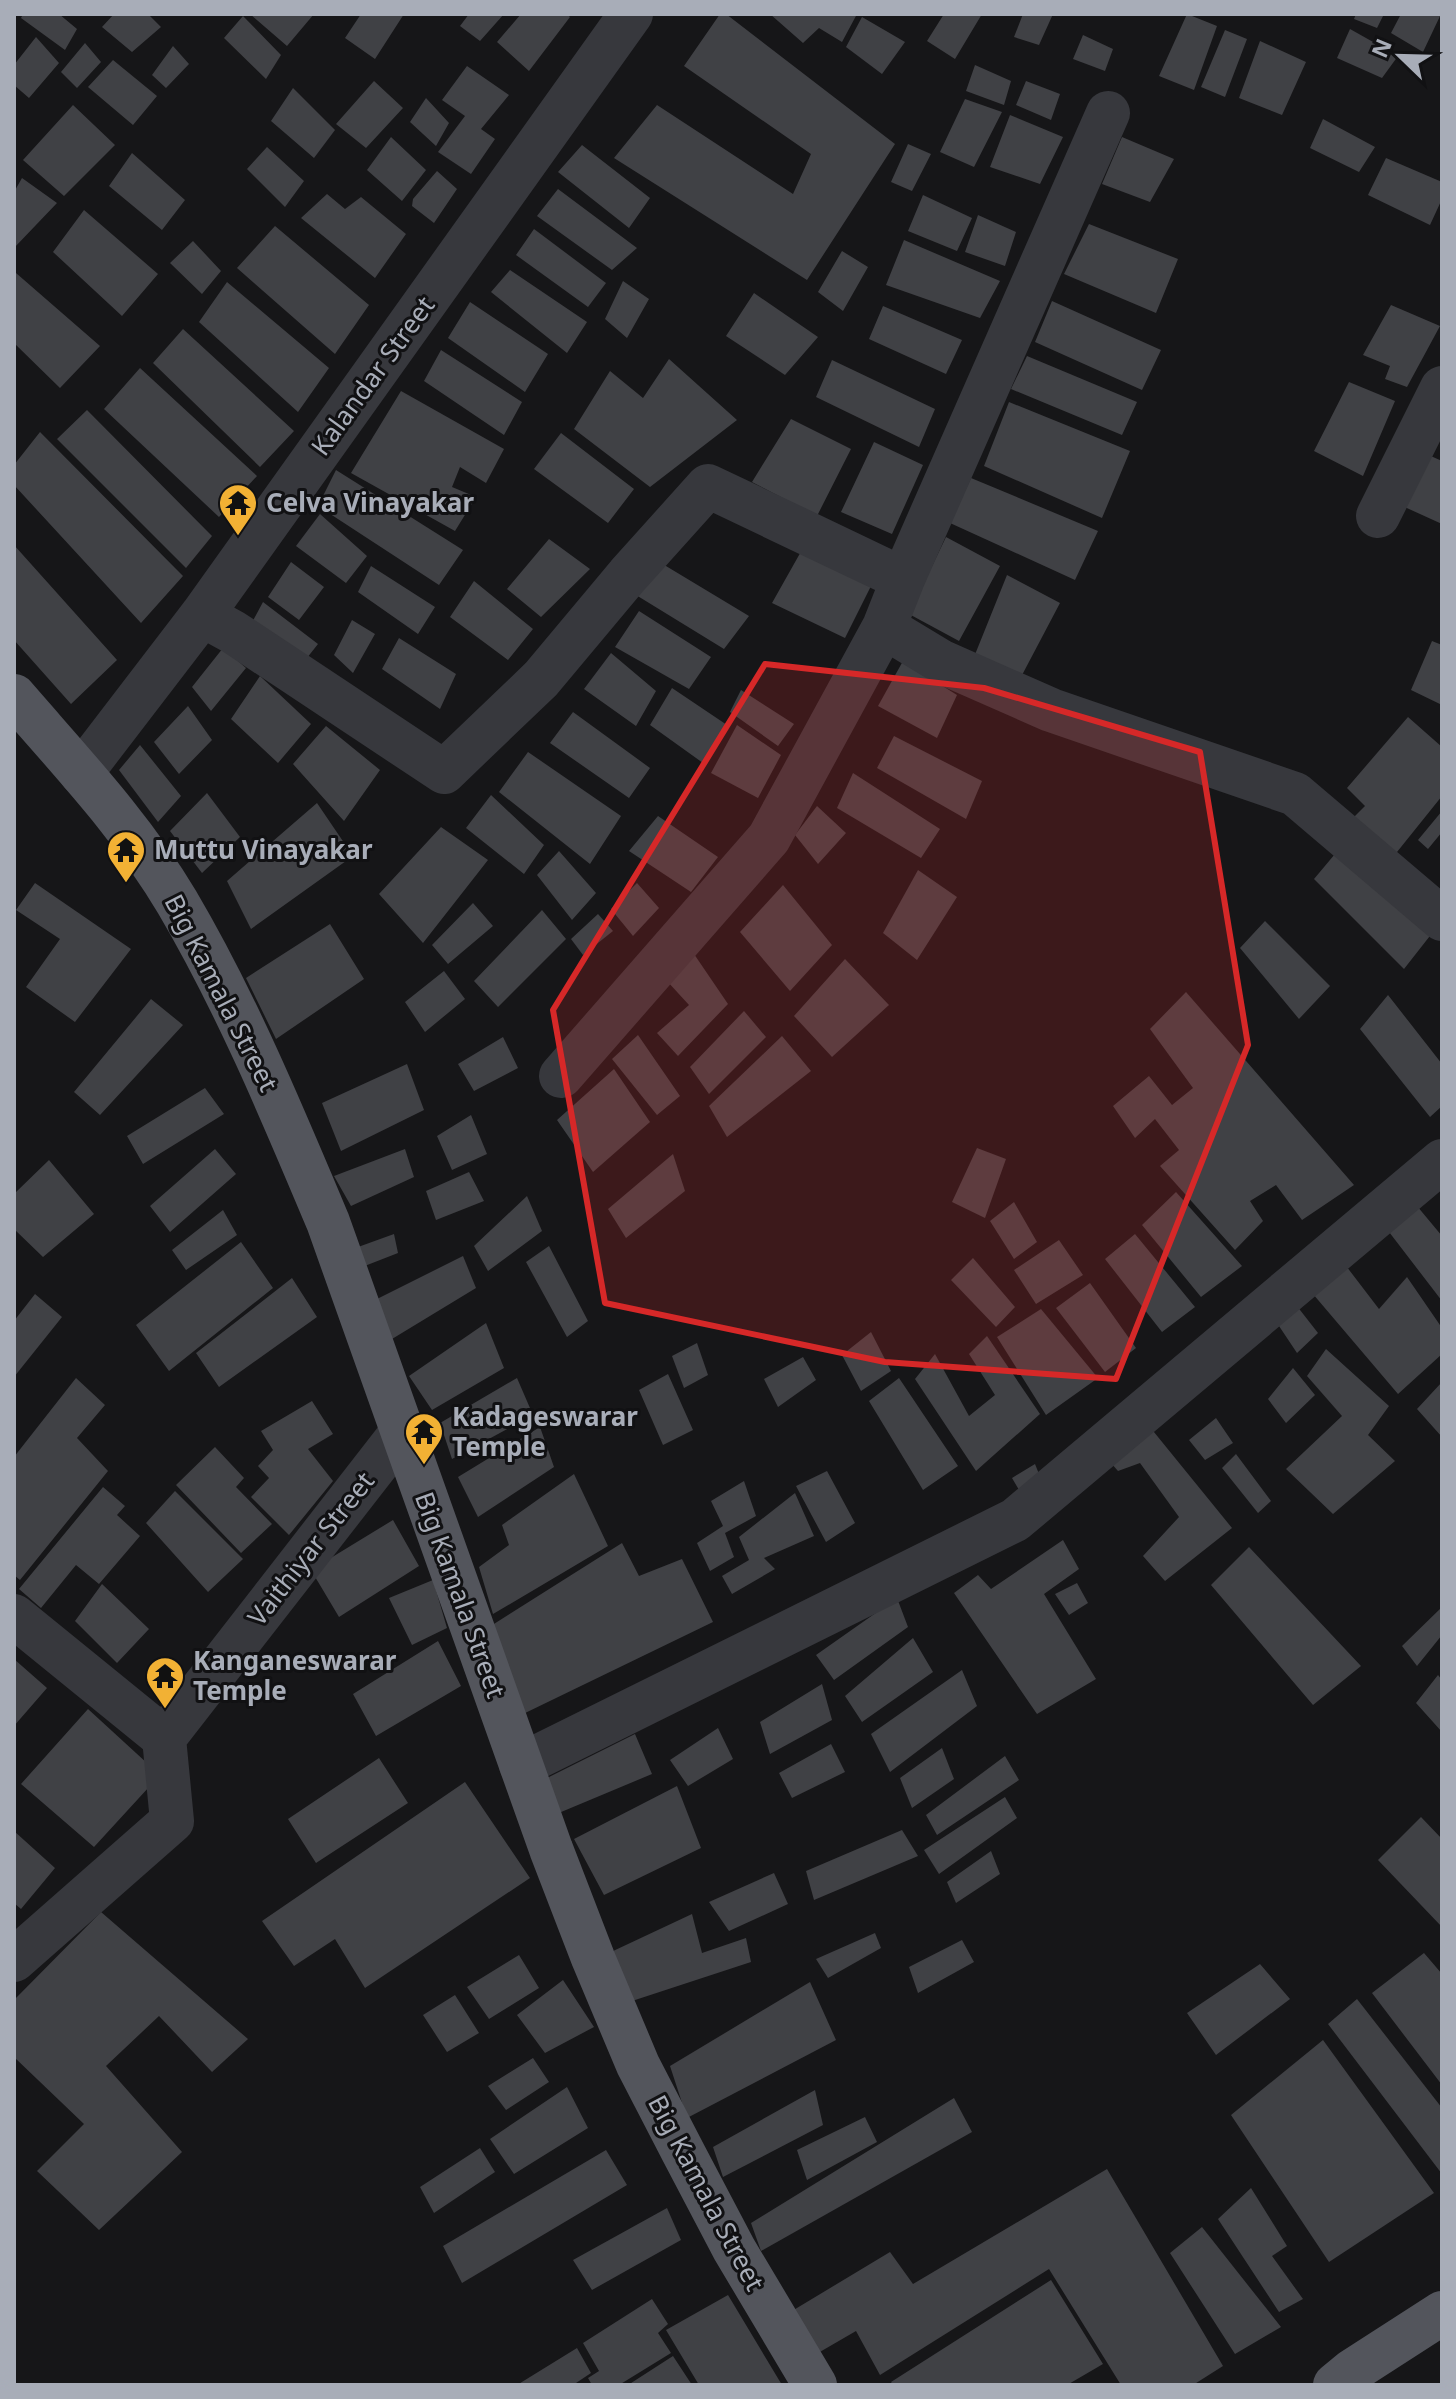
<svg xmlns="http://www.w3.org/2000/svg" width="1456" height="2399" font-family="'Noto Sans',sans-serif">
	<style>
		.building { fill: #404145 }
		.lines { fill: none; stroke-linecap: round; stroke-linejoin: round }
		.minor { stroke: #37383d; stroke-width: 44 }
		.major { stroke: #53555c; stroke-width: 44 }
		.marked { fill: #d62828; fill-opacity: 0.2; stroke: #d62828; stroke-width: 6; stroke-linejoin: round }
		.labels { text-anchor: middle; stroke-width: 6; stroke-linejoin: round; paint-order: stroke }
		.street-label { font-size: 26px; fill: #a8adb8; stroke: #111113 }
		.poi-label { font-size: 26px; font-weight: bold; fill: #a8adb8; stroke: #111113; text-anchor: start }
	</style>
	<rect width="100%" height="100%" fill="#161618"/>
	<!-- building -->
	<path class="building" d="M23,14H59L77,29L65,50L21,18Z
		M114,14H148L161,27L132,52L102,27Z
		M250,14H314L287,46Z
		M361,14H404L375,59L345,38Z
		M469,14H504L480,41L460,26Z
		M521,14H567L570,17L529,71L497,42Z
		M720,14H726L895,144L807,280L614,158L657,105L793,194L811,154L684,66Z
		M770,14H857L842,42L819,28L803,43Z
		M944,14H982L955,59L927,41Z
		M1023,14H1053L1039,45L1014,37Z
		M1187,14L1217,26L1194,90L1159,76Z
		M1356,14H1384L1377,28L1354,19Z
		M1401,14H1441L1423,52L1391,33Z
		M243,16L281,55L266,79L224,38Z
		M862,17L905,42L882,74L846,47Z
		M1350,29L1398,56L1382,78L1337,58Z
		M1225,30L1247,39L1225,97L1201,87Z
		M1083,35L1113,49L1105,71L1073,59Z
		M36,37L59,63L29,98L14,85V65Z
		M1260,41L1306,62L1282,115L1239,98Z
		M85,43L101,62L77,88L61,72Z
		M173,46L189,64L166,88L152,75Z
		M113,60L157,96L133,125L88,87Z
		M975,65L1011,81L1004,105L966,91Z
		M467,66L509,95L481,129L495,139L471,174L438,152L465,116L442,100Z
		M374,81L403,108L366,148L336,124Z
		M1026,81L1060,94L1051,120L1016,105Z
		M293,88L335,130L314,158L271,121Z
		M426,98L449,123L436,146L410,122Z
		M965,99L1002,112L974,167L940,152Z
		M73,105L115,145L64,196L23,160Z
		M1010,115L1063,137L1040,184L990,167Z
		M1323,119L1375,147L1359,172L1310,148Z
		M391,137L426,170L402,201L367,170Z
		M1122,137L1174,159L1150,202L1102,184Z
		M908,144L931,154L912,191L891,182Z
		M582,145L650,198L629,228L558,172Z
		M267,147L304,181L285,207L247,169Z
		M132,153L185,200L162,230L109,186Z
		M1386,158L1442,182V199L1430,225L1368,195Z
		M437,171L457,189L434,223L412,206L413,199Z
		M22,178L57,203L14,248V192Z
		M558,189L637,248L612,270L537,216Z
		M327,194L345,209L361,197L406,234L375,278L301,218Z
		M923,195L972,218L957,251L908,231Z
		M84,210L158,274L122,316L53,252Z
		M978,215L1016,232L1005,266L965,252Z
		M1089,224L1178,259L1156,313L1064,274Z
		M275,226L369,305L335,354L237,268Z
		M534,229L606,283L588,307L516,255Z
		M904,240L1000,281L980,318L886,285Z
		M193,241L221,271L202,294L170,263Z
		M842,251L868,267L843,311L818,292Z
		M510,270L587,322L567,353L491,292Z
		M16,273L100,346L60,388L14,343V276Z
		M623,281L649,299L627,338L605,319Z
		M227,282L329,368L298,412L199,322Z
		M754,293L818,337L785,375L726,336Z
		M1052,301L1161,350L1142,390L1035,342Z
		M470,302L548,354L525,392L448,338Z
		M1391,305L1440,326L1407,387L1385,379L1390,366L1363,355Z
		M883,306L962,340L946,374L869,339Z
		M183,329L294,431L260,467L153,363Z
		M441,350L522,402L504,435L424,381Z
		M1027,356L1137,402L1122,435L1011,389Z
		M669,359L737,420L650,487L574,429L610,371L643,398Z
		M832,360L935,409L919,447L816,397Z
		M140,368L257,476L219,517L104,409Z
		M1349,382L1395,401L1363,476L1314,451Z
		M401,391L504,449L486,483L460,467L452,487L476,497L455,531L351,473Z
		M1009,402L1130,451L1102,518L984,466Z
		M87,410L212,536L186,568L57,439Z
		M791,419L851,449L817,516L752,482Z
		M40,432L183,576L141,623L14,485V465Z
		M561,433L634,489L608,523L534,469Z
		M874,442L923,465L892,534L841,512Z
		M1424,453L1442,461V524L1398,504Z
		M336,470L463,550L439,585L318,506Z
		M971,478L1098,531L1075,580L950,523Z
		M320,514L367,556L346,583L296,546Z
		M946,537L1000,566L959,641L909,614Z
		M549,539L590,569L541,617L507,589Z
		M14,545L117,660L71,704L14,640Z
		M803,548L872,584L845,638L772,603Z
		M656,560L749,616L724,649L636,595Z
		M291,562L324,587L299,620L268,597Z
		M371,566L435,607L418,634L358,592Z
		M1007,575L1060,603L1021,677L974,657Z
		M474,581L533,629L508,660L450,617Z
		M263,602L318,644L299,668L249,628Z
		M639,611L711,657L689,689L615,647Z
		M352,620L375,634L353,673L334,655Z
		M399,638L456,674L440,709L382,669Z
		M1432,641L1442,645V705L1411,690Z
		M223,648L246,668L211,711L192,687Z
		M611,653L656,691L636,726L584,689Z
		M903,661L957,695L937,738L878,706Z
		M260,676L311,724L278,763L231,719Z
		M672,688L727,725L703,763L650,725Z
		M741,690L794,724L778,746L730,712Z
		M188,706L212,740L179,774L154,742Z
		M573,712L650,768L629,798L550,743Z
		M1408,717L1442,747V796L1393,857L1347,824L1365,806L1347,788Z
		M737,725L781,755L758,798L711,773Z
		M326,726L380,770L344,821L293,764Z
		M894,736L982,781L966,819L877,768Z
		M140,745L181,796L158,822L119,770Z
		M528,752L621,816L590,864L499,792Z
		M853,773L940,829L921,858L837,808Z
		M207,793L240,837L202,873L170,831Z
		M491,795L544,845L524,874L466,828Z
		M317,803L353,856L251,929L227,881Z
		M817,806L846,833L818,864L795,835Z
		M1442,811V832L1428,849L1418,840Z
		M658,816L718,857L691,892L629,851Z
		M441,827L488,860L423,943L379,894Z
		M1340,848L1433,932L1404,969L1314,879Z
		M559,851L596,893L572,920L537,875Z
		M918,870L957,897L917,960L883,933Z
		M35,883L131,949L75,1022L26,987L60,939L16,910Z
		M637,883L659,908L633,936L611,909Z
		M783,885L832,945L790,991L740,932Z
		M473,903L493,926L448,964L432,945Z
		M542,910L566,939L498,1007L474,981Z
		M598,914L613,931L583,955L571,939Z
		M1265,921L1330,986L1299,1019L1240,948Z
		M330,924L364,979L276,1039L246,978Z
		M694,954L728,1004L678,1056L657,1033L689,1005L667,981Z
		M845,959L889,1005L832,1057L794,1016Z
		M444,971L465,999L425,1032L405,1002Z
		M1186,992L1354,1185L1302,1220L1276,1185L1250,1201L1263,1221L1235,1250L1160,1166L1179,1150L1155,1119L1135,1138L1113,1106L1149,1076L1172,1105L1193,1088L1150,1029Z
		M1388,995L1442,1064V1106L1430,1117L1360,1029Z
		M151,999L183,1025L100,1115L74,1092Z
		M744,1011L766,1037L709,1094L690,1067Z
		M638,1035L680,1096L657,1115L612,1059Z
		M782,1036L811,1071L727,1137L709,1106Z
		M503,1037L518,1068L474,1091L458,1064Z
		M407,1064L424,1110L341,1151L322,1103Z
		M614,1069L650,1122L593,1172L557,1120Z
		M205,1088L224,1114L143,1164L127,1136Z
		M471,1115L487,1154L452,1170L437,1136Z
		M977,1148L1006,1159L985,1218L952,1202Z
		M215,1149L236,1174L170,1232L150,1206Z
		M405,1149L414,1177L351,1206L334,1176Z
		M673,1154L685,1191L626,1238L608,1209Z
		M49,1160L94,1214L43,1257L14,1229V1194Z
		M469,1172L484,1201L436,1220L426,1191Z
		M1176,1192L1242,1266L1201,1297L1142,1225Z
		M527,1196L542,1231L488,1271L474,1246Z
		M1412,1200L1442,1236V1301L1386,1228Z
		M1014,1202L1037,1242L1014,1259L990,1221Z
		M223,1210L237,1235L186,1270L172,1250Z
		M394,1234L398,1253L357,1269L347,1251Z
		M1135,1234L1195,1307L1162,1332L1105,1259Z
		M1059,1240L1083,1275L1036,1304L1014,1270Z
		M241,1242L273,1288L169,1371L136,1325Z
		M549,1246L588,1321L567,1337L526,1262Z
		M463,1256L476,1288L392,1339L373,1301Z
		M973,1258L1015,1307L996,1327L951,1280Z
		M1340,1258L1379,1309L1407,1277L1442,1328V1354L1398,1394L1307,1287Z
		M292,1278L317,1317L219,1387L196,1353Z
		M1090,1283L1136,1348L1105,1372L1056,1308Z
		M35,1294L62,1317L14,1377V1321Z
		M1293,1301L1318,1333L1297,1353L1273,1317Z
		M1041,1309L1098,1378L1046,1415L997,1337Z
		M486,1323L504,1368L432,1410L409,1376Z
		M871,1332L891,1371L861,1391L842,1355Z
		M987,1336L1040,1414L976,1471L915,1379L935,1354L969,1416L995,1395L969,1354Z
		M697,1343L708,1375L684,1388L672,1356Z
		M1326,1349L1389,1406L1368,1435L1395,1461L1333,1514L1286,1469L1342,1416L1307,1376Z
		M803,1357L816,1380L778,1407L764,1379Z
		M1293,1368L1315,1395L1286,1423L1268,1399Z
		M668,1374L693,1430L663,1445L639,1390Z
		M76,1378L105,1405L77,1438L108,1471L20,1580L14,1575V1457Z
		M517,1378L533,1415L452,1459L440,1423Z
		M899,1378L958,1466L923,1490L869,1401Z
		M1442,1382V1437L1417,1409Z
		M312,1401L333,1434L308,1449L333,1481L289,1535L251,1497L269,1478L258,1466L273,1450L261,1431Z
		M1216,1418L1233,1443L1205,1460L1189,1440Z
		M1145,1421L1232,1528L1165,1581L1143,1556L1179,1517L1140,1463L1118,1471L1103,1454Z
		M540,1427L554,1467L478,1517L458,1477Z
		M215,1447L244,1478L236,1487L272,1524L241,1553L176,1485Z
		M1236,1454L1271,1501L1258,1513L1222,1468Z
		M1035,1464L1039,1474L1019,1490L1012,1478Z
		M827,1471L855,1523L826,1542L796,1486Z
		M574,1474L608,1546L493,1614L479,1567L509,1545L502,1525Z
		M744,1481L756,1516L725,1533L734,1557L710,1571L697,1543L723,1526L711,1501Z
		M103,1487L125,1506L117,1515L140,1536L99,1584L76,1565L41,1608L19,1589Z
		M175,1491L243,1559L208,1592L146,1523Z
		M795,1493L814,1536L764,1558L775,1569L732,1594L722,1576L749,1560L739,1537Z
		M393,1520L419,1566L339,1617L311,1570Z
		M1063,1540L1079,1569L1044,1594L1096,1679L1037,1714L954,1593L978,1575L991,1589Z
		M622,1543L639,1576L682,1559L713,1622L521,1715L486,1629Z
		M1249,1547L1361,1666L1313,1705L1211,1585Z
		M433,1580L447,1628L412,1645L389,1598Z
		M1077,1583L1088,1603L1069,1615L1055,1594Z
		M102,1584L149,1629L117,1663L75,1621Z
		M897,1598L908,1627L834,1680L816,1655Z
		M1442,1607V1635L1417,1666L1402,1646Z
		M913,1638L933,1672L862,1722L845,1696Z
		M438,1641L461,1686L376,1736L353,1694Z
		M14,1659L47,1688L14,1726Z
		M962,1670L977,1706L890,1772L871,1734Z
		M1438,1675L1442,1680V1732L1416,1703Z
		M822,1684L832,1720L770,1754L760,1722Z
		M88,1709L160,1775L94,1847L21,1784Z
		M718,1728L733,1759L688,1786L670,1760Z
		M635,1734L652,1774L554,1815L543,1780Z
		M831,1744L845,1772L792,1798L779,1773Z
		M942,1748L954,1779L912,1808L900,1778Z
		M1005,1756L1019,1780L937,1835L926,1815Z
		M379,1758L408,1803L316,1863L288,1819Z
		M465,1782L530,1878L365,1988L335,1939L294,1966L262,1921Z
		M677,1786L701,1848L604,1895L574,1839Z
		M1005,1797L1017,1818L939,1874L924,1850Z
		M1421,1817L1442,1839V1927L1378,1860Z
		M902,1830L918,1856L814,1900L806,1871Z
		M14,1831L55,1868L21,1909L14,1903Z
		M991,1851L1000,1874L956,1903L947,1882Z
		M774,1873L788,1904L729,1931L709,1902Z
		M101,1912L248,2039L212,2072L159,2016L106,2066L182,2152L99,2230L37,2171L84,2124L14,2057V2000Z
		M692,1914L702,1953L746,1938L751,1962L629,2002L611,1952Z
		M875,1933L881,1948L828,1978L816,1959Z
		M962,1940L974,1962L918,1993L909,1967Z
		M1424,1953L1442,1974V2085L1372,1993Z
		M519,1955L539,1988L489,2019L467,1987Z
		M1260,1964L1290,1999L1216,2055L1187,2013Z
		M563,1980L594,2027L545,2053L517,2015Z
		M810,1982L836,2040L687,2118L670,2066Z
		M455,1995L479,2033L447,2052L423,2015Z
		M1357,1999L1442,2108V2174L1328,2024Z
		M1323,2040L1434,2193L1329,2262L1231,2115Z
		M533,2058L549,2082L506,2110L488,2086Z
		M567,2087L588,2128L514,2174L490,2139Z
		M815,2090L823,2125L723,2177L713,2147Z
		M954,2098L972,2132L761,2251L751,2223Z
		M865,2117L877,2142L807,2180L797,2150Z
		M480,2148L495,2172L434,2213L420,2187Z
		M606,2150L627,2185L462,2283L443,2246Z
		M1107,2169L1223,2366L1193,2385H1121L1049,2269L880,2375L856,2331L806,2360L782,2317L890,2252L913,2284Z
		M1251,2188L1287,2246L1272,2256L1303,2299L1279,2312L1218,2219Z
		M667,2208L681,2240L592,2290L573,2260Z
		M1202,2227L1281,2327L1235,2354L1170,2253Z
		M1051,2280L1103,2364L1067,2385H893L891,2382Z
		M728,2295L782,2385H699L666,2330Z
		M652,2299L668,2324L658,2333L671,2353L619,2385H592L588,2378L599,2371L583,2343Z
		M577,2348L591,2373L573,2385H517Z
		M673,2356L692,2385H628Z"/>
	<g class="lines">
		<!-- minor -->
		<path class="minor" d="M1378,516L1442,388
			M202,615L233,632L444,772L541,679L628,575L708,486L903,579
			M884,627L942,662L1051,710L1295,794L1442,919
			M81,773L202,615L631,14
			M561,1076L769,838L884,627L903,579L1108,113
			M14,1616L164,1738
			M521,1765L1015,1520L1442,1161
			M14,1960L172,1821L164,1738L402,1432"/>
		<!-- major -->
		<path class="major" d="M14,696C71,762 132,826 177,902C236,1002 283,1115 328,1222L551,1849L593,1958L638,2065L683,2152L734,2249L815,2385
			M1335,2385L1352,2371L1442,2313"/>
	</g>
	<!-- marked area -->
	<path class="marked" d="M765,664L984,688L1200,752L1248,1045L1116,1379L885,1362L605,1303L553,1010Z"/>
	<!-- icons -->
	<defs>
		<symbol id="temple-pin" viewBox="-11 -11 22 30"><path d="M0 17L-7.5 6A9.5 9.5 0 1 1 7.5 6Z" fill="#f2b134" stroke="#111113"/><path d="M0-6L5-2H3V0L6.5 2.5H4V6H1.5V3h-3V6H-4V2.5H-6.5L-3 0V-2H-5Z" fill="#111"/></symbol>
	</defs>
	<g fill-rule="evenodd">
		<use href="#temple-pin" x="216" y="481" width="44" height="60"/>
		<use href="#temple-pin" x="104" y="828" width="44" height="60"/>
		<use href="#temple-pin" x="402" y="1410" width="44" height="60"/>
		<use href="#temple-pin" x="143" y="1654" width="44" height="60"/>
	</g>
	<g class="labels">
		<!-- street labels -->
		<g class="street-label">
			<text transform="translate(373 376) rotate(-54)" y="9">Kalandar Street</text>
			<text transform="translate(221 993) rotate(63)" y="9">Big Kamala Street</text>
			<text transform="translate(311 1549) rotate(-52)" y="9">Vaithiyar Street</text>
			<text transform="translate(460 1595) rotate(70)" y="9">Big Kamala Street</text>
			<text transform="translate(706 2193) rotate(62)" y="9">Big Kamala Street</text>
		</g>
		<!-- poi labels -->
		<g class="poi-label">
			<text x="266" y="512">Celva Vinayakar</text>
			<text x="154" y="859">Muttu Vinayakar</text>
			<text x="452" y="1426">Kadageswarar<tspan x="452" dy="30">Temple</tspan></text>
			<text x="193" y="1670">Kanganeswarar<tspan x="193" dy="30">Temple</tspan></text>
		</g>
	</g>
	<!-- border -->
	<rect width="1456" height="2399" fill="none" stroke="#a8adb8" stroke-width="32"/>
	<!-- north arrow -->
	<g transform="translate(1400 56) rotate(293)" stroke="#111113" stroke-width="6" paint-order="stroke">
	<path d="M0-6L14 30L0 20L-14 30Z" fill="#a8adb8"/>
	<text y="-12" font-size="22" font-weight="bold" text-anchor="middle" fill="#a8adb8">N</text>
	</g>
</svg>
